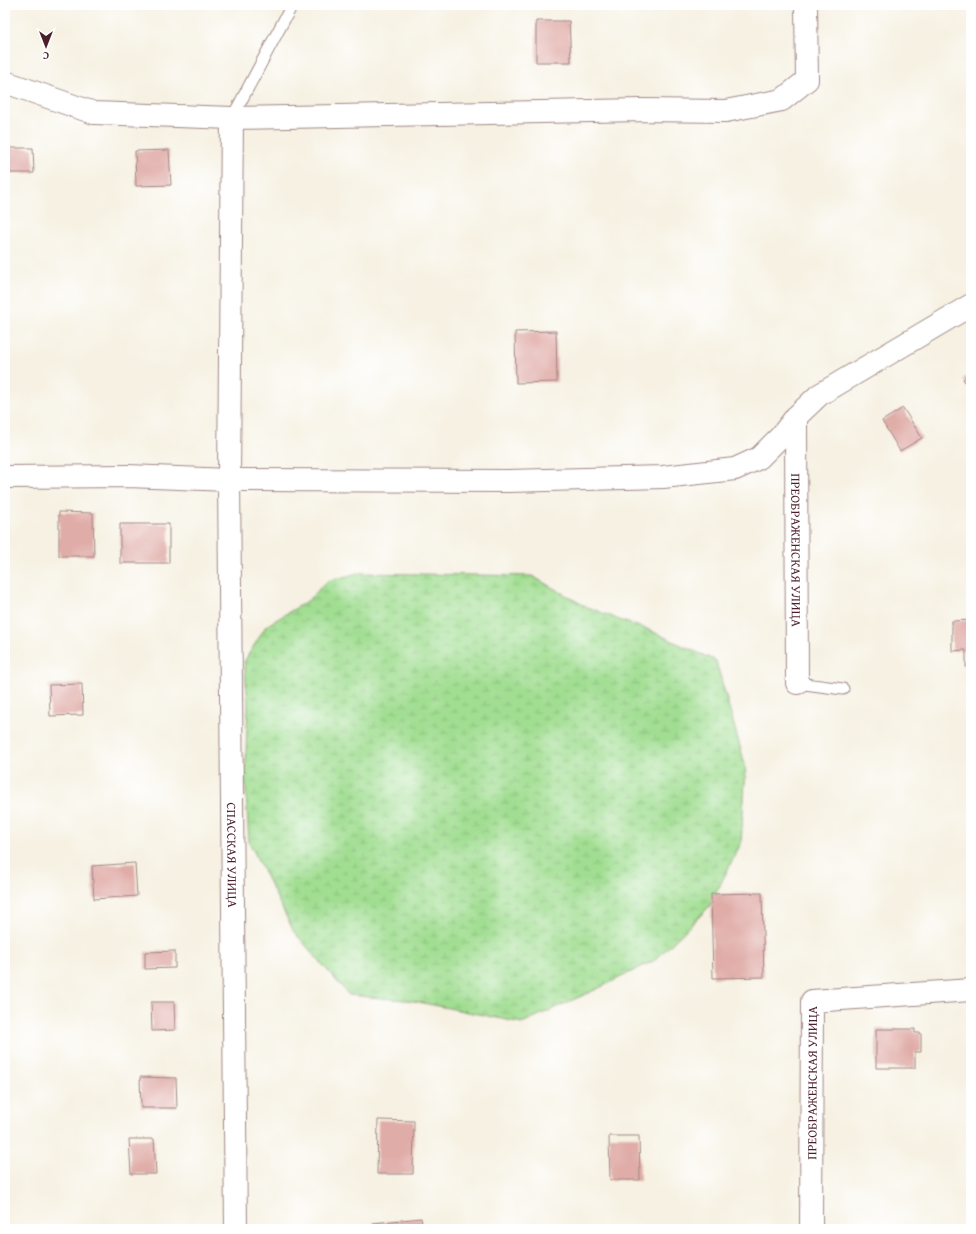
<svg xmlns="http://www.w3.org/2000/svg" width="976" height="1234" font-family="'Gentium Book Plus',serif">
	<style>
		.wetland { fill: url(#wetland-marsh); stroke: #767e5e }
		.building { fill: #e0aca7 }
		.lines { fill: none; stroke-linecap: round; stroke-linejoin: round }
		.service-casing { stroke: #a08886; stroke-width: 13 }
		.minor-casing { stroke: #a08886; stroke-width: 24 }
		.service { stroke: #fff; stroke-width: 11 }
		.minor { stroke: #fff; stroke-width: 22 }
		.labels { text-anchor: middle; stroke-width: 3; stroke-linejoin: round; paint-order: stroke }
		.street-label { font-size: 13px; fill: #4a1f2b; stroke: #fff }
	</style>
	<defs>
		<pattern id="wetland-marsh" width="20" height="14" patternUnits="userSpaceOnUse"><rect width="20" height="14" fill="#a1de92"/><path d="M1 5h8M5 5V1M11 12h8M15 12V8" fill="none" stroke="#8cbe7e"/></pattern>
	</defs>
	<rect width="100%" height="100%" fill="#fff"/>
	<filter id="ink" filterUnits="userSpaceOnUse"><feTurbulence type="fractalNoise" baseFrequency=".025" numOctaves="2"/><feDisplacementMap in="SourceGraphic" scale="8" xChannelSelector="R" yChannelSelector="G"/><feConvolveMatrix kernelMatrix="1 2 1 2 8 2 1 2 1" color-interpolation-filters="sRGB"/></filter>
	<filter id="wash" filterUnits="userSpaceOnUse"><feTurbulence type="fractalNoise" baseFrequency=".012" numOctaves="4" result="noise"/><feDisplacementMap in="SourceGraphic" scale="16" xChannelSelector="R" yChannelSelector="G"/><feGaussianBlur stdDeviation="0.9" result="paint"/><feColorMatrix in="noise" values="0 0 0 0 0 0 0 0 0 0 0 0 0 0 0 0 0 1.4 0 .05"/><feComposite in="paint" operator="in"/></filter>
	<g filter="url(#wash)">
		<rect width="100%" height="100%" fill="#f6f1e2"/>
		<!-- wetland -->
		<path class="wetland" d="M358,573L532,576L583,605L622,621L649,630L716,661L746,768L741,843L709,907L655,960L599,988L522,1023L414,1001L349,995L294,932L249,842L245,776L248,704L244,662L266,626L309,600L327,581Z"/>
		<g id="blocks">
			<!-- building -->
			<path class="building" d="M536,21H569L571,62H536Z
				M5,148H33L34,173H5Z
				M169,150L171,185L136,186L135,151Z
				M556,331L557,382L516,383L515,332Z
				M971,374V392L963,379Z
				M903,408L922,438L900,451L882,421Z
				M59,512L93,513L94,556H59Z
				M120,524H169V563H120Z
				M971,620V667H966V650L952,651V621Z
				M82,684L83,715L50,716L49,685Z
				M135,863L137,896L94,899L92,866Z
				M762,893L764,977L713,978L711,894Z
				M175,951V968L145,969V952Z
				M151,1002H174L175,1030L152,1031Z
				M876,1029H915V1033H921V1052H915V1068H876Z
				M140,1077L176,1078L177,1108H141Z
				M378,1120L414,1121L413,1174H377Z
				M609,1136H639L640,1180H610Z
				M129,1139H154L156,1174H131Z
				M421,1218L423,1229H374L373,1223Z"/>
		</g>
	</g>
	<g filter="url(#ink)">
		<use href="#blocks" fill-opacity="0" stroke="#a08886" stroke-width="1"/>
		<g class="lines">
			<defs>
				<path id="service" d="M232,118L292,5
					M797,683L843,689"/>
				<g id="minor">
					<path d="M5,82L94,113L232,118L641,110L726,111L782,100L807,80L806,5"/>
					<path id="s1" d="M232,118L229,480L236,1229"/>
					<path id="s2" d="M796,417L797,683"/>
					<path d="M5,477L128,476L229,480L508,481L663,477L735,469L759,458L781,436L796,417L819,395L971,305"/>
					<path id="s3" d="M811,1229L812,1001L971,990"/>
				</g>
			</defs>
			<!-- service casing -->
			<use href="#service" class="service-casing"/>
			<!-- minor casing -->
			<use href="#minor" class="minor-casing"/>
			<!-- service -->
			<use href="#service" class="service"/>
			<!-- minor -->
			<use href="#minor" class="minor"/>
		</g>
	</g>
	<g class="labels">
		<!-- street labels -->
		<g class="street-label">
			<text dy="5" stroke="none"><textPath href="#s2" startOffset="133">ПРЕОБРАЖЕНСКАЯ УЛИЦА</textPath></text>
			<text dy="5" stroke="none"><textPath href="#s1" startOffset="737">СПАССКАЯ УЛИЦА</textPath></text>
			<text dy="5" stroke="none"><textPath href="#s3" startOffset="146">ПРЕОБРАЖЕНСКАЯ УЛИЦА</textPath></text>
		</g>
	</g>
	<!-- margin -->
	<rect width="976" height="1234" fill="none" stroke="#fff" stroke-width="20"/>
	<!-- north arrow -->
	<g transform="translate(46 46) rotate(180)" stroke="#ffffff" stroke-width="3" paint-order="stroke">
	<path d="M0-3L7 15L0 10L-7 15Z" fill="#4a1f2b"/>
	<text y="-6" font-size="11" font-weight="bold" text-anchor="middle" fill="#4a1f2b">С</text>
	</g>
</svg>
